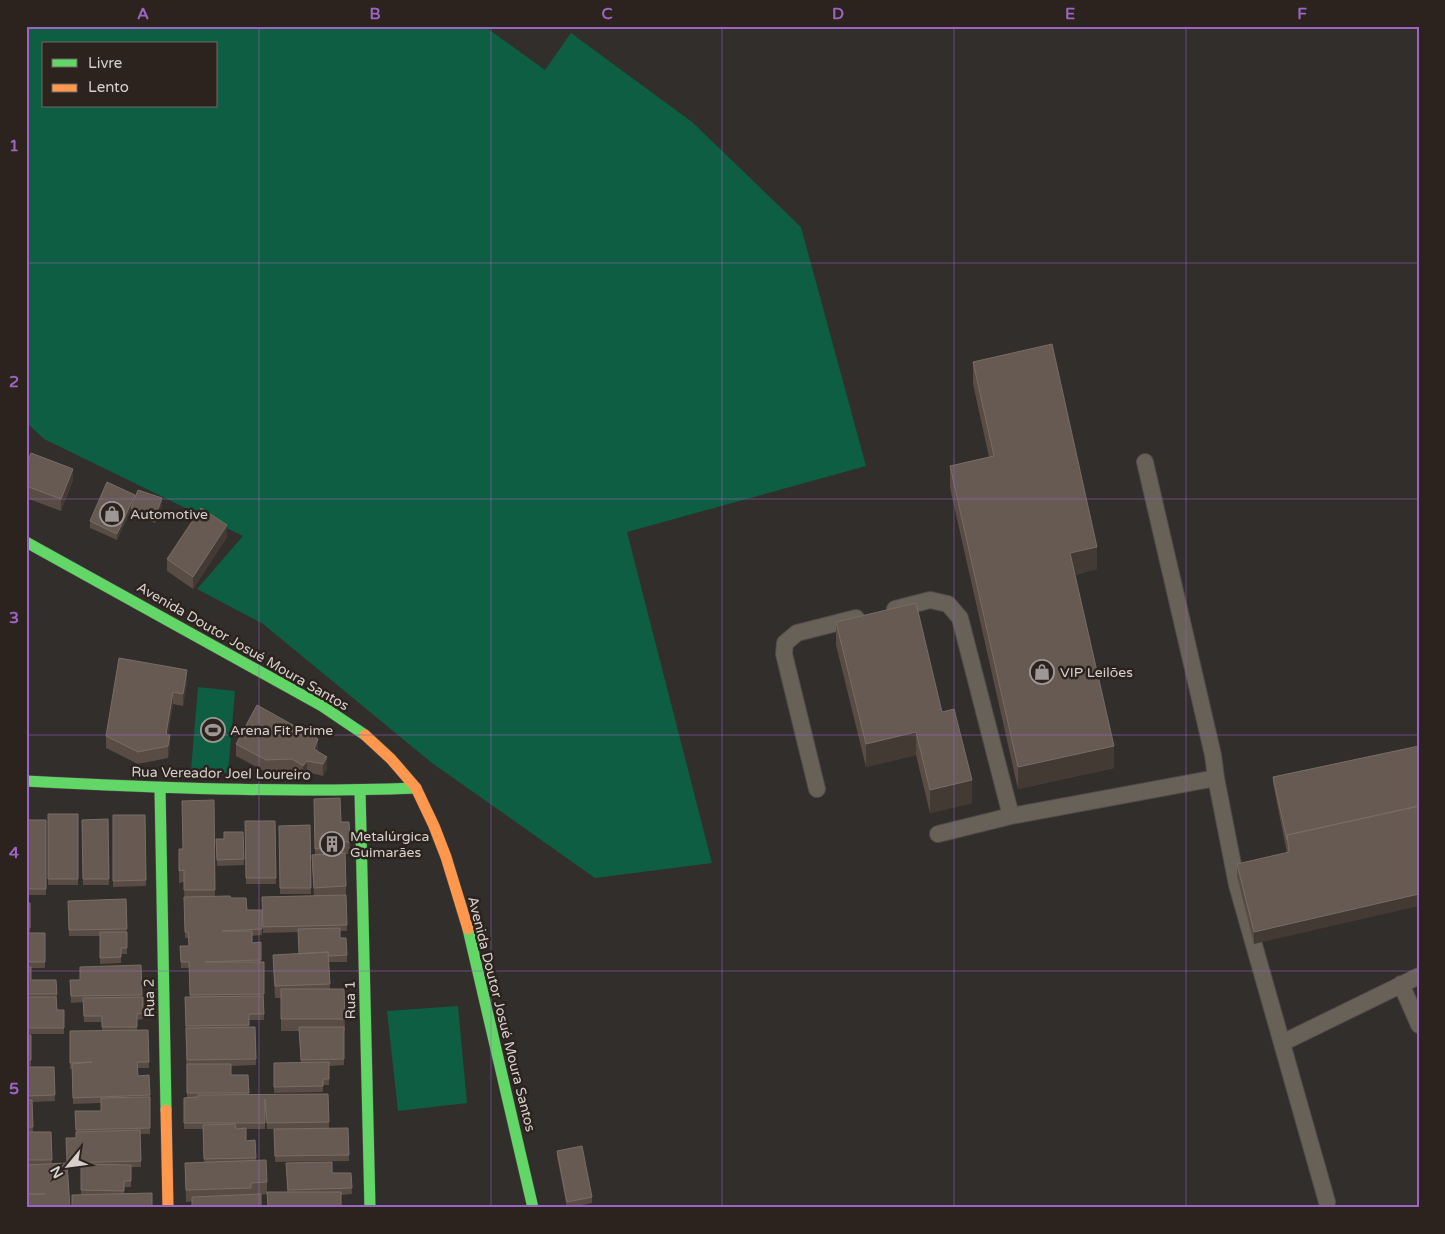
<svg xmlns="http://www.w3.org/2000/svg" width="1445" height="1234" font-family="'Varela Round',sans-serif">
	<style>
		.green { fill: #0d5e42; fill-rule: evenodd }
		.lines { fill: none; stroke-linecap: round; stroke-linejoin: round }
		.lane-casing { stroke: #4f4b4a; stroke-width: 18 }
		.fast-casing { stroke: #4f4b4a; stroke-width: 12 }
		.slow-casing { stroke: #4f4b4a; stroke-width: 12 }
		.lane { stroke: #676157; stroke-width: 16 }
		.fast { stroke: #63d668; stroke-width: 11 }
		.slow { stroke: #ff974d; stroke-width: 11 }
		.wall { fill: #594c44 }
		.shaded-wall { fill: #443a34 }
		.building { fill: #675a53; stroke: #786d66 }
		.grid { fill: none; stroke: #9b65c4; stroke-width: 1; stroke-opacity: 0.55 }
		.labels { text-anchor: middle; stroke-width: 5; stroke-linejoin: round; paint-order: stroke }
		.poi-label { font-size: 14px; fill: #d6d0cd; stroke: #2c231e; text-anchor: start }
		.street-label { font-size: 14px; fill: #d6d0cd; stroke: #2c231e }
		.neatline { fill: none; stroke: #9b65c4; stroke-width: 2 }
		.grid-label { font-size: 16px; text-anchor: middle; font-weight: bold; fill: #9b65c4 }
	</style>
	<rect width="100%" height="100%" fill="#322e2c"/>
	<!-- green -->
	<path class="green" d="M26,26H484L545,70L571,33L692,122L801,227L866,466L627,532L712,863L595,878L432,763L263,624L197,589L243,536L44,439L26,422ZM44,44H216V106H44Z
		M198,687L235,691L228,773L191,770Z
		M458,1006L467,1103L398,1111L387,1011Z"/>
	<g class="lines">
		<defs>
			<path id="lane" d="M895,609L930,600L948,604L960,618L1011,816
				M1216,778L1237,885L1327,1202
				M817,789L784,654L785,643L797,633L856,618
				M938,834L1011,816L1216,778L1213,755L1145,462
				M1401,984L1419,1025
				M1282,1043L1419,976"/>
			<path id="fast" d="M26,542L322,706L365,735
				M26,781C156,788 286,793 416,788
				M160,788L166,1110
				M360,791L370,1208
				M468,929L533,1208"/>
			<path id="slow" d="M365,735L391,759L416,788L434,826L446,857L468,929
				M166,1110L168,1208"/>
		</defs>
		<!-- lane casing -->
		<use href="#lane" class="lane-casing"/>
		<!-- fast casing -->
		<use href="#fast" class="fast-casing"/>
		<!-- slow casing -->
		<use href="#slow" class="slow-casing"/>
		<!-- lane -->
		<use href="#lane" class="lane"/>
		<!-- fast -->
		<use href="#fast" class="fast"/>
		<!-- slow -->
		<use href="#slow" class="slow"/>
	</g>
	<!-- wall -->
	<path class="wall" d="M973,362L1097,569L1075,575L1114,768L1018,789L950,488V466L989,457L973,384Z
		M26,466L73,480L61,511L26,498Z
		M135,498L162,505L155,523L131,514V509L117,540L90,528V521Z
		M227,537L193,589L167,571V559Z
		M836,622L972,803L930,813L916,755L866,767L836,645Z
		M187,682L183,706L173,704L168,734L170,746L168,758L138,764L106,748V736Z
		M236,744L318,751L327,769L323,776L307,772L303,778L292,771L266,772L236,756Z
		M1419,746L1254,944L1237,876V864L1287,853L1273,783V777Z
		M214,800L215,896L231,898L247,910H262V935L252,936V943L261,942V962L264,994V1020H249V1027H255L256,1065L231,1066V1075H248L249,1095L328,1094L329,1128L280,1129L348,1128L349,1161L275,1162L274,1129H267L265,1106V1129H246V1141L255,1140L256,1160L267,1182V1194L186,1202L185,1163L204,1162L203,1129H184V1098H187L185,997H190L189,968H181L180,946H189L188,938H185L184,882L179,883V849H183Z
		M314,811L341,822H349L350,854H345L346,886V898L347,931H340V938L347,955V962H329L330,989H344L345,1031H344V1065L329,1066V1085H323V1092L274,1093V1063H301L299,1031H281V998H275L273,967V955L299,954L298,932L263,933L262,897L314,896L312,866V855L315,854Z
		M48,814H78V885H48Z
		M113,815H145L146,886L113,887Z
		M108,819L109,885H83L82,820Z
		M26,820H46V895H26Z
		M245,821H275L276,884H246Z
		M310,825L311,894H280L279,826Z
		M243,832L244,865L217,866L216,839H224Z
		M126,899L127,954H121V963L100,964V936H69L68,901Z
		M26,903H30V933H45V968H31V980L57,994V1010H64V1034H26Z
		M141,965L143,1019L137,1020V1030H148L149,1068H137L138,1076L150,1095V1134H140L141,1167H131V1187H124V1194L152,1208H72V1195H81V1168L67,1169L26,1208V1067H54L55,1101L32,1102L33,1132H51L52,1164L67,1163L76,1138V1136L75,1111H101V1103L73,1104L72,1069H70V1031H102V1022H84L83,1002L71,1003L70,980H80Z
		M26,1035H31V1066H26Z
		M557,1151L592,1197V1203L567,1208L557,1157Z
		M286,1163L332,1173H351L352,1194L341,1195L287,1192Z"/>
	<!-- shaded-wall -->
	<path class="shaded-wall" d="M73,469V480L61,511V499Z
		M135,495V501L117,540V534Z
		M162,498V505L155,523V517Z
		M227,525V537L193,589V577Z
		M1097,547V569L1070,576V553Z
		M187,670V682L183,706V694Z
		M173,692V704L166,746V734Z
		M916,732V755L866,767V744Z
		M170,735V746L168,758V746Z
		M318,739V751L314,761V749Z
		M1114,746V768L1018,789V767Z
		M327,757V769L323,776V764Z
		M307,761V772L303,778V766Z
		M972,780V803L930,813V790Z
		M1419,894V906L1254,944V932Z"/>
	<!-- building -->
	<path class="building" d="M1052,344L1097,547L1070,553L1114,746L1018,767L950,466L994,456L973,362Z
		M31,453L73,469L61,499L26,486V466Z
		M107,482L135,495L117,534L90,521Z
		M138,490L162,498L155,517L131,508Z
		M201,508L227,525L193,577L167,559Z
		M916,603L942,712L954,709L972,780L930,790L916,732L866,744L836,622Z
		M119,658L187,670L183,694L173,692L166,734L170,735L168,746L138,752L106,736Z
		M257,705L318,739L314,749L327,757L323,764L307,761L303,766L292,759L266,760L236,744Z
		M1419,746V806L1287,835V840L1273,777Z
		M340,798L341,822H349L350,842H343V848L315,849L314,799Z
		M214,800L215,890H184V870L179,871V849H183L182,801Z
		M1419,806V894L1254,932L1237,864L1289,852L1287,835Z
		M48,814H78V879H48Z
		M113,815H145L146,880L113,881Z
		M108,819L109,879H83L82,820Z
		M26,820H46V889H26Z
		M245,821H275L276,878H246Z
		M310,825L311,888H280L279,826Z
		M224,832H243L244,859L217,860L216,839H224Z
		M345,853L346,886L314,888L312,855Z
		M346,895L347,925L263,927L262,897Z
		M230,896L231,898H246L247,910H262V929L222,931H252V943L261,942V960L205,962H264V994L190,995L189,962H181L180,946H189L188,932H185L184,897Z
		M126,899L127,929L69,930L68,901Z
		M26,903H30V928H26Z
		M340,928V938H346L347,955L329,956L328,952L299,954L298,929Z
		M100,932H127V948H121V957L100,958Z
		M26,933H45V962H26Z
		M328,952L330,984L275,986L273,955Z
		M141,965L142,995L71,996L70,980H80V967Z
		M26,967H31V980H56L57,994H26Z
		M281,989H344L345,1019H281Z
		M263,996L264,1014H249V1025L186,1026L185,997Z
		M26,997H56L57,1010H64V1028H26Z
		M143,997V1013L137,1014V1027H102V1016H84L83,998Z
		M255,1027L256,1059L187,1060L186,1028Z
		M299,1027H344V1059L301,1060Z
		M148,1030L149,1062H137L138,1076L149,1075L150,1095L73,1098L72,1064L92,1062L70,1063V1031Z
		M26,1035H31V1060H26Z
		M329,1062V1079H323V1086L274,1087V1063Z
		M187,1064H231V1075H248L249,1093H187Z
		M26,1067H54L55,1095L26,1096Z
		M328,1094L329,1122L267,1123L265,1099V1123H184V1098L198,1097V1095Z
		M150,1097V1128L76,1130L75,1111H101V1098Z
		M26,1100H32L33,1127H26Z
		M235,1124L236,1129L246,1128V1141L255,1140L256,1158L204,1159L203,1125Z
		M348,1128L349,1155L275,1156L274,1129Z
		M140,1130L141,1161L67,1163L66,1138H76V1132Z
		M26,1132H51L52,1160H26Z
		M582,1146L592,1197L567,1202L557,1151Z
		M266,1160L267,1182L251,1183V1188L186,1190L185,1163Z
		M332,1162V1173H351L352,1188L288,1190L286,1163Z
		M67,1163L70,1208H26V1194H45H26V1165Z
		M81,1164L131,1165V1181H124V1191L81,1190Z
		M267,1192H341V1208H268Z
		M152,1193V1208L72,1207V1195Z
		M261,1194V1208H192V1197Z"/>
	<!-- grid -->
	<path class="grid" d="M259,26V1208M491,26V1208M722,26V1208M954,26V1208M1186,26V1208M26,263H1419M26,499H1419M26,735H1419M26,971H1419"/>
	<!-- icons -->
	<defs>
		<symbol id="shop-ring" viewBox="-11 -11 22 22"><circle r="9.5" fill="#2c231e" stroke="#9d9795" stroke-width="1.5"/><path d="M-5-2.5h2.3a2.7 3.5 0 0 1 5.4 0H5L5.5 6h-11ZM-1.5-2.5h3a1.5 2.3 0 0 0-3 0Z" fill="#9d9795"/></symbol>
		<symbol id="stadium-ring" viewBox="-11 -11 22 22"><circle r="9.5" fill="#2c231e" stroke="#9d9795" stroke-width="1.5"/><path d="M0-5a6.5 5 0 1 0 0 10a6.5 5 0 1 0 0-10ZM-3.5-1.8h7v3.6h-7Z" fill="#9d9795"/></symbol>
		<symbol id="building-ring" viewBox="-11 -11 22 22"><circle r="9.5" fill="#2c231e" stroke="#9d9795" stroke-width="1.5"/><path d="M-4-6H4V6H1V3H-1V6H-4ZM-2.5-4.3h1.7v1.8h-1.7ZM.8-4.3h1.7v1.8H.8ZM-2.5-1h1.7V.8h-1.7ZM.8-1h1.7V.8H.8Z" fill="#9d9795"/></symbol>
	</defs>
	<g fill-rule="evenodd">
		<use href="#shop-ring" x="98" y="500" width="28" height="28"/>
		<use href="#shop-ring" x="1028" y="658" width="28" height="28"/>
		<use href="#stadium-ring" x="199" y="716" width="28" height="28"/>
		<use href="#building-ring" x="318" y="830" width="28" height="28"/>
	</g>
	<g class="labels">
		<!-- poi labels -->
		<g class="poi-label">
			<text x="130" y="519">Automotive</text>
			<text x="1060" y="677">VIP Leilões</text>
			<text x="230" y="735">Arena Fit Prime</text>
			<text x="350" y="841">Metalúrgica<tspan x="350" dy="16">Guimarães</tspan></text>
		</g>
		<!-- street labels -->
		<g class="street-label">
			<text transform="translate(243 646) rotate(30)" y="5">Avenida Doutor Josué Moura Santos</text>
			<text transform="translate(221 773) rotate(1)" y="5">Rua Vereador Joel Loureiro</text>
			<text transform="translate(149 998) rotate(-91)" y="5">Rua 2</text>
			<text transform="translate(350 1000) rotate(-91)" y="5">Rua 1</text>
			<text transform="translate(502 1014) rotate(76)" y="5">Avenida Doutor Josué Moura Santos</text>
		</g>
	</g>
	<!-- border -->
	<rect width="1445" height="1234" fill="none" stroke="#2c231e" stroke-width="55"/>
	<!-- legend -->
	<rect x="42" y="42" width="175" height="65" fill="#2c231e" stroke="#706864"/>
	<rect x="52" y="59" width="25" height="8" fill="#63d668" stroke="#706864"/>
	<text x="88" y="68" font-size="15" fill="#d6d0cd">Livre</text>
	<rect x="52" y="84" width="25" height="8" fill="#ff974d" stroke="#706864"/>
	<text x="88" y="92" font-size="15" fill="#d6d0cd">Lento</text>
	<!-- north arrow -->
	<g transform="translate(68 1166) rotate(241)" stroke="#2c231e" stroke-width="4" paint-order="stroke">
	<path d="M0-4L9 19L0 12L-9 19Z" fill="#d6d0cd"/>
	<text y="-8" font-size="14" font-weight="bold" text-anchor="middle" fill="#d6d0cd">N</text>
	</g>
	<rect x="28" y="28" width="1390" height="1178" class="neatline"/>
	<g class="grid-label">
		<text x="143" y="19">A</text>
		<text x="375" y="19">B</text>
		<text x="607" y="19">C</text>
		<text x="838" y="19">D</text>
		<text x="1070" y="19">E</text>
		<text x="1302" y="19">F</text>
		<text x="14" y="151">1</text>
		<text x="14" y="387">2</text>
		<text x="14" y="623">3</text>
		<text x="14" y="858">4</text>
		<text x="14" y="1094">5</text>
	</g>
</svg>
